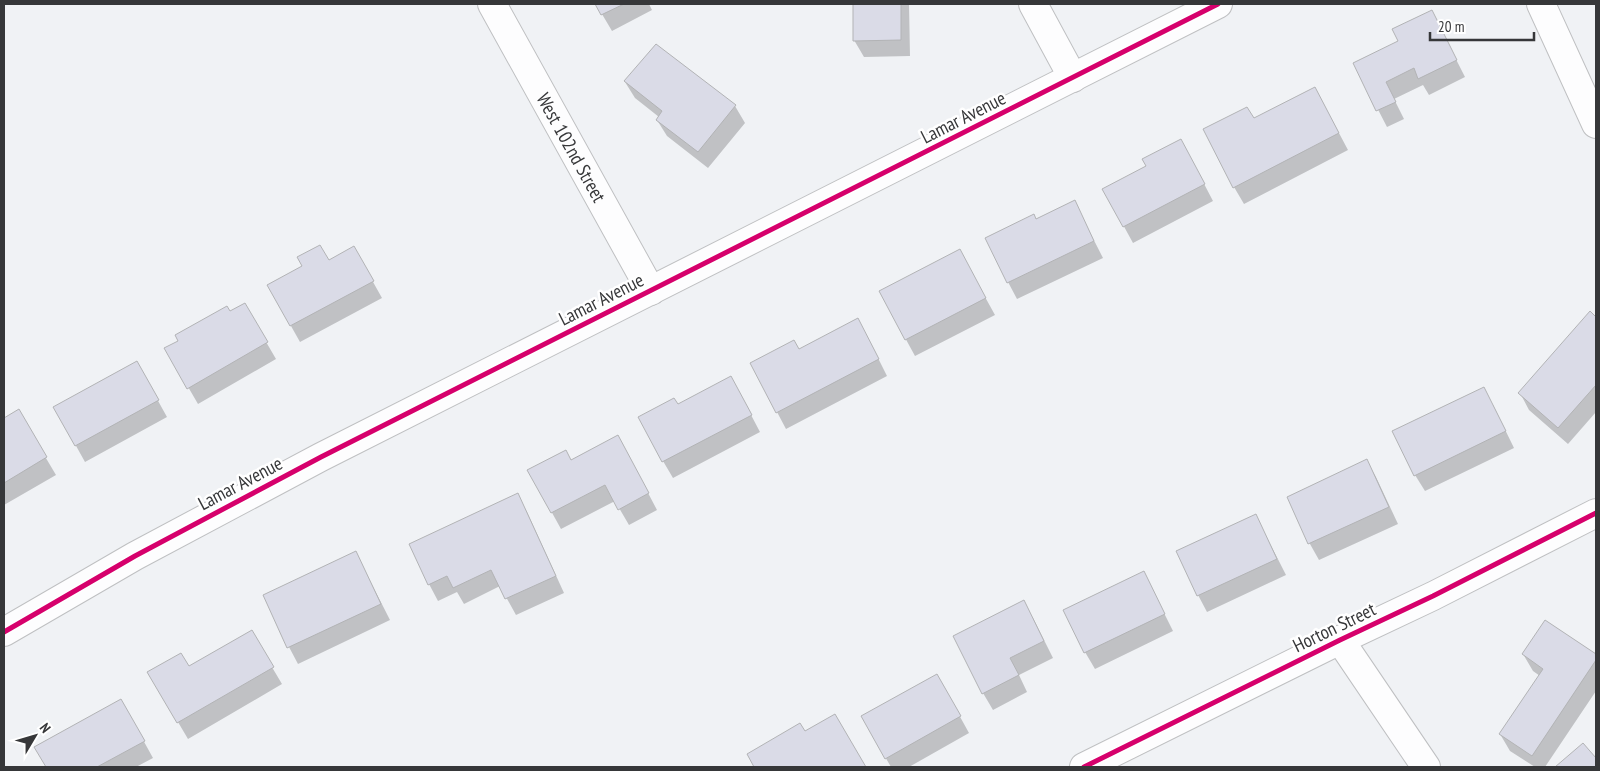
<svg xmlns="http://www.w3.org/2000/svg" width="1600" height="771" font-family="'PT Sans Narrow',sans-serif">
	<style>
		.shadow { fill: #0003 }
		.building { fill: #dadbe7; stroke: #b2b3b5 }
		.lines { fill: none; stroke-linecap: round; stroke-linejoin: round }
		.street-casing { stroke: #bfc0c2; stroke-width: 30 }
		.secondary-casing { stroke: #bfc0c2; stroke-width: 30 }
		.street { stroke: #fdfdfe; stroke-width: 28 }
		.secondary { stroke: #fdfdfe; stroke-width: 28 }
		.cycleway-casing { stroke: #fff; stroke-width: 8 }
		.cycleway { stroke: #d6006c; stroke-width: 5 }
		.labels { text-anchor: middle; stroke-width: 5; stroke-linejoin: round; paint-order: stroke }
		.street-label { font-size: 19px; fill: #363739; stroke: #fff }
	</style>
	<rect width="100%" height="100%" fill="#f0f2f5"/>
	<!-- shadow -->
	<path class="shadow" d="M596,4H649L652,10L612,31Z
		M854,4H909L910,56L864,57L854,40Z
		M1432,12L1465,77L1429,95L1423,85L1394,99L1404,119L1387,127L1354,63L1400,42Z
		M625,82L735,106L745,123L708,168L667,136L657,120L659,117L635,98Z
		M1315,88L1348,150L1244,204L1234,187L1254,120Z
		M1190,157L1213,201L1133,243L1104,190Z
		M1074,201L1103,258L1017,299L1008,282L1036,220Z
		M354,248L382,298L300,342L291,326L329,261Z
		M969,268L995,315L915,356L880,292Z
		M244,304L276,359L198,404L166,349Z
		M1590,313L1596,319V412L1568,444L1529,410L1520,393Z
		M867,336L887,376L786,429L777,412L798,350Z
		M137,363L167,417L85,462L55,408Z
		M740,394L760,432L673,478L663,461Z
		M1493,405L1514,448L1425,491L1415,475Z
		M18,411L56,475L4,505V419Z
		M627,453L657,510L629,525L615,501L561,529L529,471L571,462Z
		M1367,461L1376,477L1398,524L1319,560L1310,544L1288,497Z
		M517,495L527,512L564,593L516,615L500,586L464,604L457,592L438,601L429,584Z
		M1256,516L1286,575L1207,612L1198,595Z
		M356,553L390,620L298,664L289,647Z
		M1144,573L1173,631L1095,669L1085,652Z
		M1033,618L1053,658L1019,675L1027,692L993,710L983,693Z
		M1545,622L1596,656V691L1545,767H1535L1510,751L1500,734L1540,676L1533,671L1523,654Z
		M251,632L282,684L188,739L149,673L189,668Z
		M937,675L969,733L909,767H891L862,717Z
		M121,700L153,758L136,767H47L36,747Z
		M835,715L865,767H756L749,755L804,733Z"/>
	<!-- building -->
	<path class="building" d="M595,4H624L601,15Z
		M853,4H901V40L853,41Z
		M1432,10L1457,60L1418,79L1414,68L1386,82L1396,102L1376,111L1353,63L1398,41L1392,29Z
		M656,44L736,105L698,152L656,120L662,111L624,81Z
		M1315,87L1339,133L1233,188L1203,129L1247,107L1254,118Z
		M1181,139L1205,184L1123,227L1102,189L1146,166L1142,159Z
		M1075,200L1094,241L1007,283L985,238L1034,214L1036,219Z
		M320,245L329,260L354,246L374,281L290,326L267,285L302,266L297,257Z
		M960,249L986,298L905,340L879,291Z
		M245,303L268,342L187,389L164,348L178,341L175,335L227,306L230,311Z
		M1590,311L1596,317V385L1558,428L1518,393Z
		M858,318L879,359L776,413L750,363L794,340L799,349Z
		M137,361L159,400L75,446L53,407Z
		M731,376L752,415L662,462L638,417L674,398L678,404Z
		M1484,387L1506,431L1414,476L1392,431Z
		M19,409L47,457L4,483V418Z
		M618,435L649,493L618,510L605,485L551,513L527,470L566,450L571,460Z
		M1367,459L1389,507L1308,544L1287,497Z
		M518,493L556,576L505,599L491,570L453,588L447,576L428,585L409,544Z
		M1256,514L1277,559L1197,596L1176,551Z
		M356,551L381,604L287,648L263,595Z
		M1144,571L1165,614L1084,653L1063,610Z
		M1024,600L1044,641L1010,658L1019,675L982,694L953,636Z
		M1545,620L1596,654V660L1532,756L1499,734L1543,669L1522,654Z
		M252,630L274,667L177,723L147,672L181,653L189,666Z
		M937,674L961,716L885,759L861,716Z
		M121,699L145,741L97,767H46L34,747Z
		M835,714L866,767H754L747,754L800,723L805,731Z
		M1583,743L1596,758V767H1555Z"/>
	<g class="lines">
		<defs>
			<g id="street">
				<path id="s1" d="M492,4L651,291"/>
				<path d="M1033,4L1073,78"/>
				<path d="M1541,4L1596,124"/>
				<path d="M1340,640L1426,767"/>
				<path d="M1084,767L1340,640L1433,596L1596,513"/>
			</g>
			<path id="secondary" d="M4,632L135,556L321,457L1218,4"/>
		</defs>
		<!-- street casing -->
		<use href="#street" class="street-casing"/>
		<!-- secondary casing -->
		<use href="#secondary" class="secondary-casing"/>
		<!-- street -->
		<use href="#street" class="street"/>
		<!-- secondary -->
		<use href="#secondary" class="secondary"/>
		<defs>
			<path id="cycleway" d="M4,632L135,556L321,457L1218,4
				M1084,767L1340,640L1433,596L1596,513"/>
		</defs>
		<!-- cycleway casing -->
		<use href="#cycleway" class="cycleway-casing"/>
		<!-- cycleway -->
		<use href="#cycleway" class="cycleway"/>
	</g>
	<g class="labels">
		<!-- street labels -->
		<g class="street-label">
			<text transform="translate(963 117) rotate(-27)" y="7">Lamar Avenue</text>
			<text dy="7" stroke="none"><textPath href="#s1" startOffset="164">West 102nd Street</textPath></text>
			<text transform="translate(601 299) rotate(-27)" y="7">Lamar Avenue</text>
			<text transform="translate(240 483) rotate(-28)" y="7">Lamar Avenue</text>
			<text transform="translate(1334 627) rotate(-26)" y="7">Horton Street</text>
		</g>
	</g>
	<!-- border -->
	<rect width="1600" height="771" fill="none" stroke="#363739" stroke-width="10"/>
	<!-- north arrow -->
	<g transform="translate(35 736) rotate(52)" stroke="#ffffff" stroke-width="4" paint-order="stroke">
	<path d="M0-4L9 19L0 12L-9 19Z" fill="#363739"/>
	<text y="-8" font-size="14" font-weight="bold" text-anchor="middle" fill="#363739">N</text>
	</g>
	<!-- scale -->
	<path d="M1430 32v8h104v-8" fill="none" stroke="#363739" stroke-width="2.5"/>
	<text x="1438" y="32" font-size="15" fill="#363739" stroke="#ffffff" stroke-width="4" paint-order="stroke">20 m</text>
</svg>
